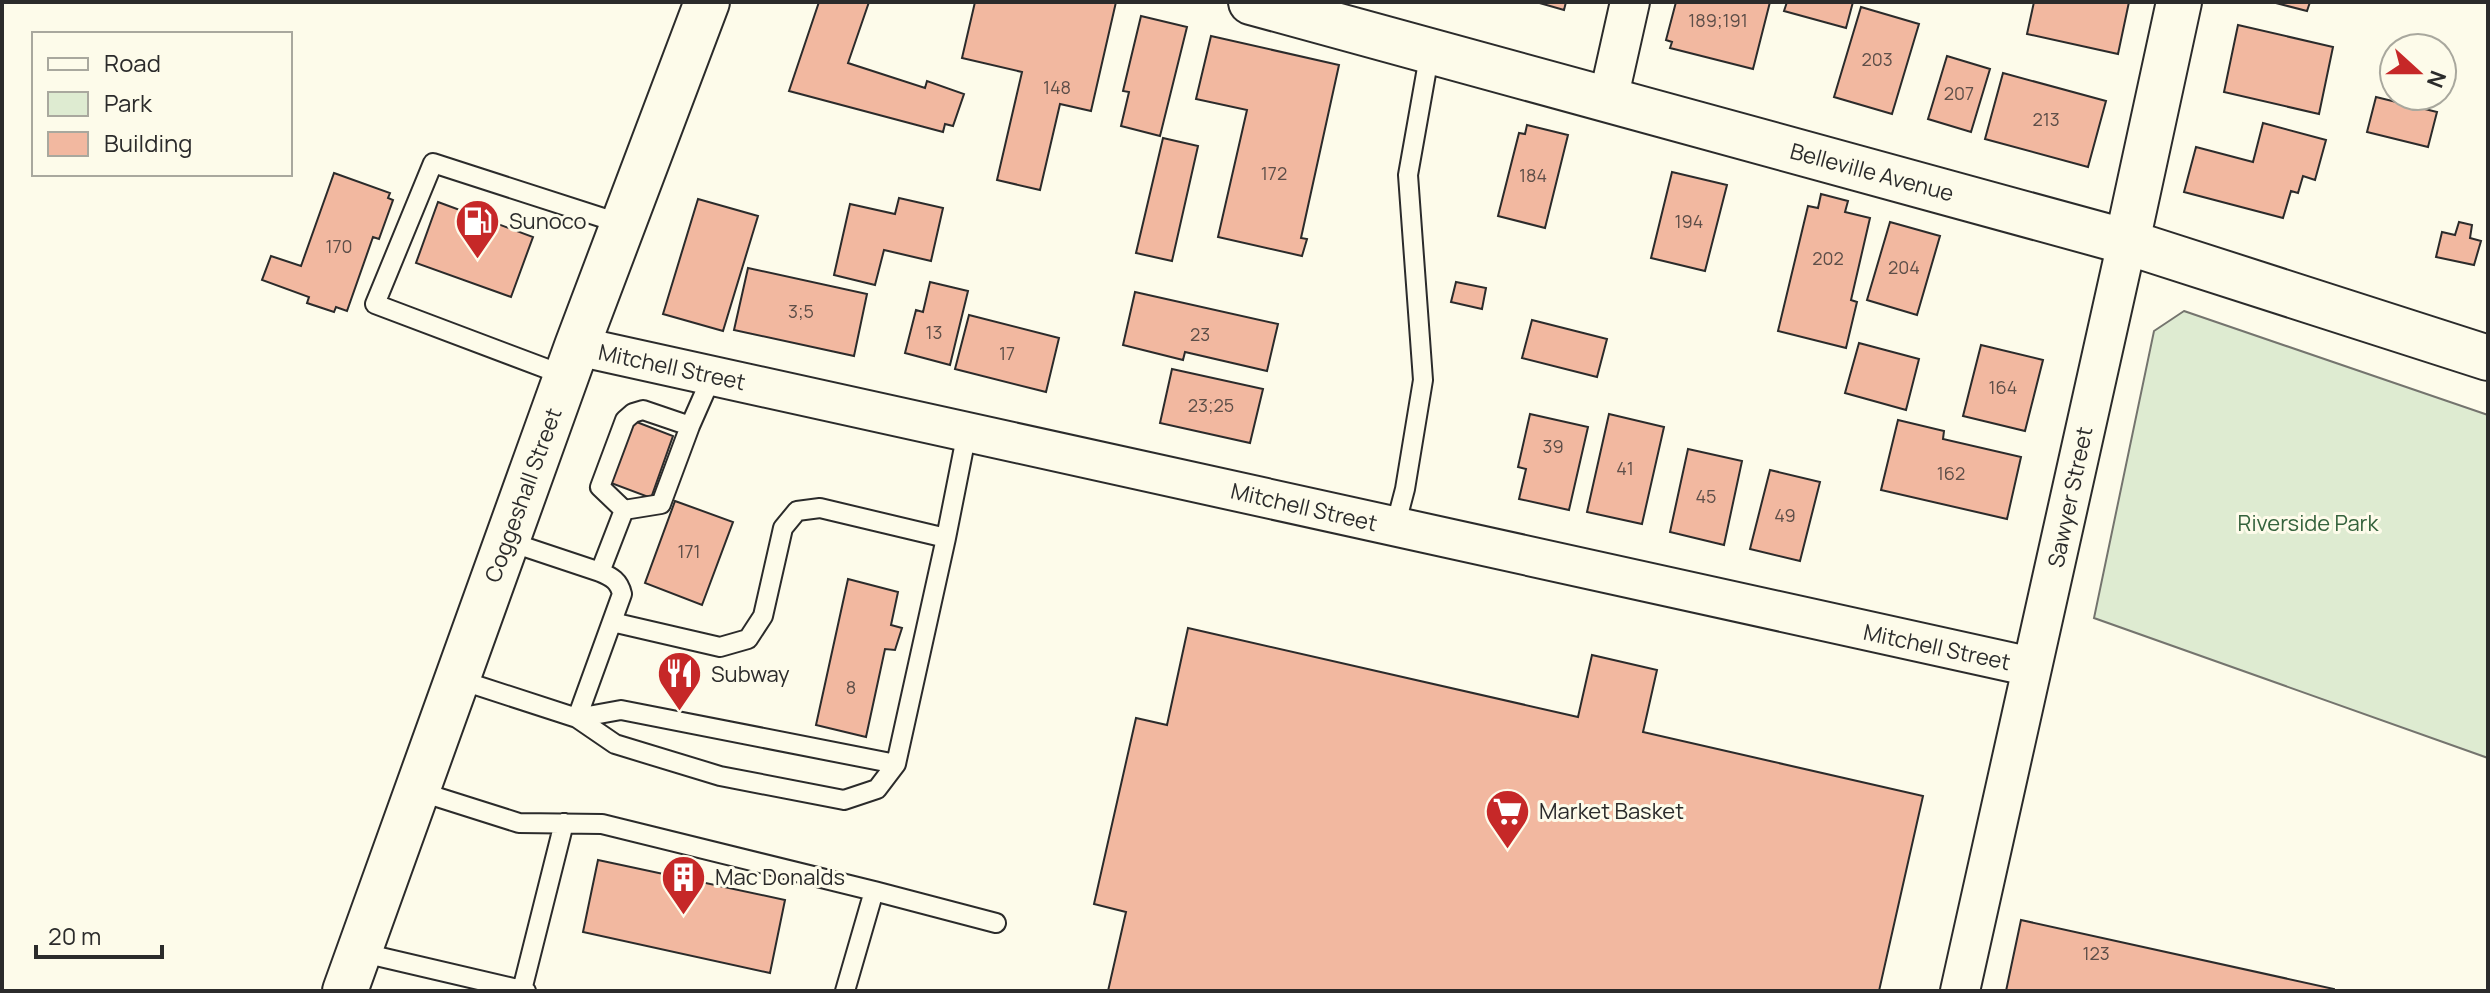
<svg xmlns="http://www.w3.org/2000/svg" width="2490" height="993" font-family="Manrope,sans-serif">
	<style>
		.green { fill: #deebd1; stroke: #74746e; stroke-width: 2 }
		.building { fill: #f2b8a0; stroke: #2b2b2b; stroke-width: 2 }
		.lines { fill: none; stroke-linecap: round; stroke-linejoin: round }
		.service-casing { stroke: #2b2b2b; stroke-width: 22 }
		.minor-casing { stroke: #2b2b2b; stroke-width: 42 }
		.secondary-casing { stroke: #2b2b2b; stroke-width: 48 }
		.service { stroke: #fdfbea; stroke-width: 18 }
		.minor { stroke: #fdfbea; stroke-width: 38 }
		.secondary { stroke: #fdfbea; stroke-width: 44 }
		.labels { text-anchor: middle; stroke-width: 6; stroke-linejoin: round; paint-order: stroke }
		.number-label { font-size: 18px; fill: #5d4e48 }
		.street-label { font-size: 22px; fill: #2b2b2b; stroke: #fdfbea }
		.poi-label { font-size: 22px; fill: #2b2b2b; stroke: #fdfbea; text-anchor: start }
		.park-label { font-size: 22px; fill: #34623c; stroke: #fdfbea }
	</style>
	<rect width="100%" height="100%" fill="#fdfbea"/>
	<!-- green -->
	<path class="green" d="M2184,311L2488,415V758L2094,618L2154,331Z"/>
	<!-- building -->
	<path class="building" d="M819,2H869L848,63L925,88L927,81L964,94L953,126L945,124L943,132L789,91Z
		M975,2H1116L1091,111L1060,104L1040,190L997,180L1022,72L962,58Z
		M1536,2H1566L1564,10Z
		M1676,2H1770L1753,69L1670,48L1672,42L1666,40Z
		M1787,2H1853L1846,28L1784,11Z
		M2034,2H2129L2118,54L2027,34Z
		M2272,2H2310L2307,11Z
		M1861,7L1919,24L1892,114L1834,97Z
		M1141,16L1187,27L1160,136L1121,126L1129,92L1123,91Z
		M2238,25L2333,47L2319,114L2224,92Z
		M1211,36L1339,65L1301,238L1307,239L1302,256L1218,237L1247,110L1196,99Z
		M1947,56L1990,69L1971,132L1928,119Z
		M2003,73L2106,101L2088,167L1985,139Z
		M2376,97L2437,112L2428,147L2367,132Z
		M2263,123L2326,140L2315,180L2303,176L2298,193L2291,191L2283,218L2184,192L2196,147L2253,162Z
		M1527,125L1568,135L1545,228L1498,216L1519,133L1525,134Z
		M1163,138L1198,146L1172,261L1136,253Z
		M1672,172L1727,185L1705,271L1651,258Z
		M334,173L390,193L388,198L393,200L379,239L373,237L347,311L336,307L334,312L307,303L309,297L262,280L271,256L301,266Z
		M1821,194L1848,201L1845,212L1870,218L1851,300L1857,302L1846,348L1778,331L1808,206L1818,208Z
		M899,198L943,208L931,261L884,250L875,285L834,275L850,204L895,214Z
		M698,199L758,216L723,331L663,314Z
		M438,202L533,237L511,297L416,263Z
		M1890,222L1940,236L1917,315L1867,300Z
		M2459,222L2472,225L2470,238L2481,241L2474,265L2436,257L2442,232L2455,235Z
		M748,268L867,294L854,356L734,330Z
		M930,282L968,291L950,365L905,353L916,310L923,312Z
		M1456,282L1486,288L1482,309L1451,302Z
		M1135,292L1278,324L1267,371L1185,352L1183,360L1123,345Z
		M969,315L1059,338L1046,392L955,369Z
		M1532,320L1607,339L1597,377L1522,358Z
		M1859,343L1919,359L1906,410L1845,393Z
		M1981,345L2043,360L2025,431L1963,416Z
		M1172,369L1263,389L1250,443L1160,423Z
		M1530,414L1588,427L1569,510L1519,499L1526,469L1518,467Z
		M1609,414L1664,427L1642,524L1587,512Z
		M1898,420L1944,431L1943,439L2021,457L2007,519L1881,490Z
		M634,421L673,436L651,498L611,483Z
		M1688,449L1742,461L1724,545L1670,532Z
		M1770,470L1820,482L1800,561L1750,549Z
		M675,501L733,522L702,605L645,583Z
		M848,579L898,592L891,625L902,628L895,650L885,649L866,737L816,725Z
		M1188,628L1578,717L1592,655L1657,670L1643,732L1923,796L1879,991H1108L1126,912L1094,904L1136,718L1167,725Z
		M598,860L785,900L770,973L583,932Z
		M2021,920L2334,989V991H2006Z"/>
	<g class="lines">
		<defs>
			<path id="service" d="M566,376L375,304L433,163L622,224
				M690,426L643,410L633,413L625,420L600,487L624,510L661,504L690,426L712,376
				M1395,527L1405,489L1423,380L1408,175L1430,51
				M507,541L600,572C612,577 619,581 622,594L577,718
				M600,572L624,510
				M612,622L720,647L748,639L763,616L783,528L797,511L820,508L946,538L967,432
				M457,679L577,718L615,744L720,776L844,800L877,789L896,764L946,538
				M577,718L621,710L896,764
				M418,791L519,823L602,824L874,891L845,991
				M874,891L996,923
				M359,952L526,991
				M522,990L564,823"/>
			<path id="minor" d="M1608,100L1630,2
				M577,346L2032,667
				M1960,991L2127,242"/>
			<path id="secondary" d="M1251,2L2127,242L2488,358
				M2127,242L2179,2
				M345,991L577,346L707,2"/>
		</defs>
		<!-- service casing -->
		<use href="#service" class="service-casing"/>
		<!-- minor casing -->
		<use href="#minor" class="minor-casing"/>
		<!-- secondary casing -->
		<use href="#secondary" class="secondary-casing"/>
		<!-- service -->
		<use href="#service" class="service"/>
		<!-- minor -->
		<use href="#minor" class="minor"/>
		<!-- secondary -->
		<use href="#secondary" class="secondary"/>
	</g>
	<!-- icons -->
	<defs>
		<symbol id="fuel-pin" viewBox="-11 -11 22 30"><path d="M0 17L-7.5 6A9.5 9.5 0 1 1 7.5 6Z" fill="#c62828" stroke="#fdfbea"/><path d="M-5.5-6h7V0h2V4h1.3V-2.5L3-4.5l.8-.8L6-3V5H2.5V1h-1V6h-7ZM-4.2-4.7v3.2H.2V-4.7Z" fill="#fff"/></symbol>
		<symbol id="restaurant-pin" viewBox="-11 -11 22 30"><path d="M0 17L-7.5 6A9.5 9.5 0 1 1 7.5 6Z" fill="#c62828" stroke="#fdfbea"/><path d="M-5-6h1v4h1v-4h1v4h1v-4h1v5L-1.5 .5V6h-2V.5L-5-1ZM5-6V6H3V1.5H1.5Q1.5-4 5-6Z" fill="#fff"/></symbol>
		<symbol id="supermarket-pin" viewBox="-11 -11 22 30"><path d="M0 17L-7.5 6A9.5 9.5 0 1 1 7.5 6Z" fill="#c62828" stroke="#fdfbea"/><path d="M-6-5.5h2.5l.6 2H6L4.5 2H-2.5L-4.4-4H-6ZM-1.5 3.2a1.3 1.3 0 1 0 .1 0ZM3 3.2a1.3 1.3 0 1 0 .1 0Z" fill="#fff"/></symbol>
		<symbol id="building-pin" viewBox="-11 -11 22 30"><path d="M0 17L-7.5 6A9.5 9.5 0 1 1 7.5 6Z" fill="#c62828" stroke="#fdfbea"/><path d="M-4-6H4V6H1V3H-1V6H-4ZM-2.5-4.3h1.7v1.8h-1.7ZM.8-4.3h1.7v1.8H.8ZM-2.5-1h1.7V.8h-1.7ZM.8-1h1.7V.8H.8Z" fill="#fff"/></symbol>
	</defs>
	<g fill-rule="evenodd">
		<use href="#fuel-pin" x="452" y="196" width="51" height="69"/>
		<use href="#restaurant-pin" x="654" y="648" width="51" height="69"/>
		<use href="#supermarket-pin" x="1482" y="786" width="51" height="69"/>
		<use href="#building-pin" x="658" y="852" width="51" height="69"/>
	</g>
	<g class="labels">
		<!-- number labels -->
		<g class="number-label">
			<text x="1718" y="27">189;191</text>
			<text x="1877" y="66">203</text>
			<text x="1057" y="94">148</text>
			<text x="1959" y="100">207</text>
			<text x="2046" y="126">213</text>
			<text x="1274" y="180">172</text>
			<text x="1533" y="182">184</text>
			<text x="1689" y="228">194</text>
			<text x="339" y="253">170</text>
			<text x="1828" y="265">202</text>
			<text x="1904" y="274">204</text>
			<text x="801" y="318">3;5</text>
			<text x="934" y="339">13</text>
			<text x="1200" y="341">23</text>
			<text x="1007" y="360">17</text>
			<text x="2003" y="394">164</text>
			<text x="1211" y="412">23;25</text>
			<text x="1553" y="453">39</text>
			<text x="1625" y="475">41</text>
			<text x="1951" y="480">162</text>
			<text x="1706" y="503">45</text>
			<text x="1785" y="522">49</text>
			<text x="689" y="558">171</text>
			<text x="851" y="694">8</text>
			<text x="2096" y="960">123</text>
		</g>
		<!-- street labels -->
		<g class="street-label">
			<text transform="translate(1872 172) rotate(15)" y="8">Belleville Avenue</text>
			<text transform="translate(672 367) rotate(12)" y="8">Mitchell Street</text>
			<text transform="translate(523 495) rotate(-70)" y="8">Coggeshall Street</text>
			<text transform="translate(2070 497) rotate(-78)" y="8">Sawyer Street</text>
			<text transform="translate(1304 507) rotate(13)" y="8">Mitchell Street</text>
			<text transform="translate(1937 647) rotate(12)" y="8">Mitchell Street</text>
		</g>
		<!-- poi labels -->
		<g class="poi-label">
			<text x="509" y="229">Sunoco</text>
			<text x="711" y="682">Subway</text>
			<text x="1539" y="819">Market Basket</text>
			<text x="715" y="885">Mac Donalds</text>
		</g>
		<!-- park labels -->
		<g class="park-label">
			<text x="2308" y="531">Riverside Park</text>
		</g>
	</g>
	<!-- border -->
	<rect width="2490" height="993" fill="none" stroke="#2b2b2b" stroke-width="8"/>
	<!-- legend -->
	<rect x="32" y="32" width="260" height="144" fill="#fdfbea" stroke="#a9a89e" stroke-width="2"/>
	<rect x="48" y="58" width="40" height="12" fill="#fdfbea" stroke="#a9a89e" stroke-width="2"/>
	<text x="104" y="72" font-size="24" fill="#2b2b2b">Road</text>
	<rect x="48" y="92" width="40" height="24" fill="#deebd1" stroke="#a9a89e" stroke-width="2"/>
	<text x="104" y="112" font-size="24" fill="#2b2b2b">Park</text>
	<rect x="48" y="132" width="40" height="24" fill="#f2b8a0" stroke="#a9a89e" stroke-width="2"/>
	<text x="104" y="152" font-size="24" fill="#2b2b2b">Building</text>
	<!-- north arrow -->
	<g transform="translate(2418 72) rotate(111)"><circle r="38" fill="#fdfbea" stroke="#a9a89e" stroke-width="2"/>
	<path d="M0-6L14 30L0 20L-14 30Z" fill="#c62828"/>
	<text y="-12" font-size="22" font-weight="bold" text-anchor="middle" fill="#2b2b2b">N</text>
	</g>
	<!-- scale -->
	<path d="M36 945v12h126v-12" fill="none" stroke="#2b2b2b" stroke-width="4"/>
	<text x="48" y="945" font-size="24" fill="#2b2b2b" stroke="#fdfbea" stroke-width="6" paint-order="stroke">20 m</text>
</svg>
